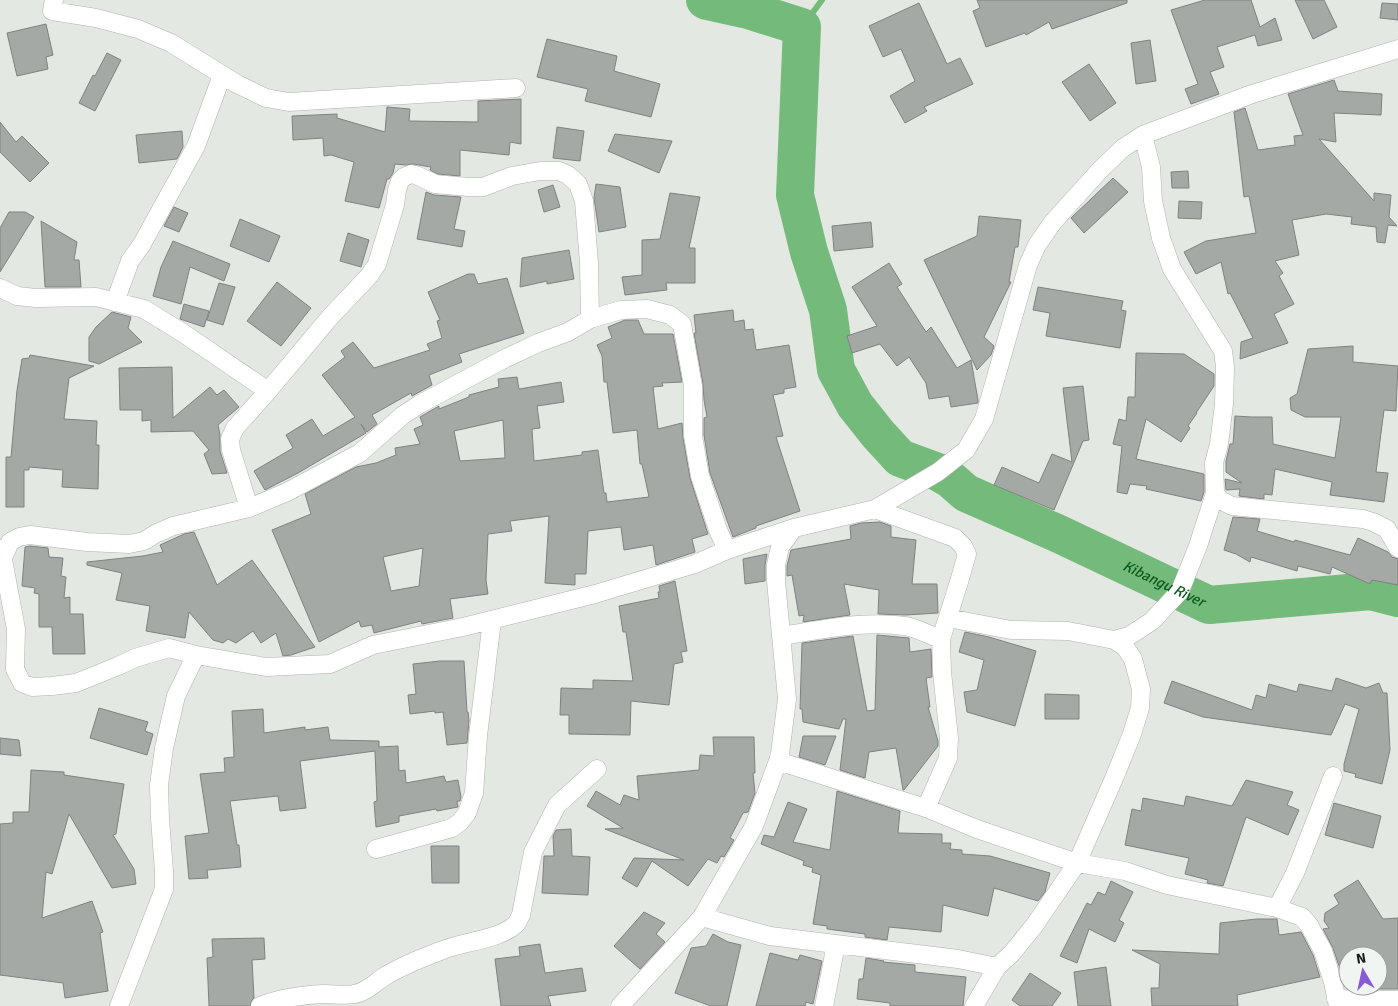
<svg xmlns="http://www.w3.org/2000/svg" width="1398" height="1006" font-family="Signika,sans-serif">
	<style>
		.lines { fill: none; stroke-linecap: round; stroke-linejoin: round }
		.stream { stroke: #74bb7b; stroke-width: 6 }
		.river { stroke: #74bb7b; stroke-width: 38 }
		.building { fill: #a4a9a5; stroke: #7f8380; fill-rule: evenodd }
		.minor-casing { stroke: #afb3af; stroke-width: 19 }
		.minor { stroke: #fff; stroke-width: 18 }
		.labels { text-anchor: middle; stroke-width: 4; stroke-linejoin: round; paint-order: stroke }
		.water-label { font-size: 15px; font-style: italic; fill: #0c5b1f; stroke: #f1f5f1 }
	</style>
	<rect width="100%" height="100%" fill="#e3e8e3"/>
	<g class="lines">
		<!-- stream -->
		<path class="stream" d="M802,27L822,0"/>
		<!-- river -->
		<path class="river" id="s1" d="M705,0L707,1L748,10L802,27L795,195L809,252L828,310L836,370L855,405L878,434L900,458L938,472L950,479L966,493L1059,534L1209,605L1371,591L1398,598"/>
	</g>
	<!-- building -->
	<path class="building" d="M977,0H1127V3L1052,29L1049,22L1026,35L1025,33L986,47L973,11L980,8Z
		M1205,0H1251L1260,27L1275,18L1282,40L1258,46L1255,35L1217,47L1224,67L1210,72L1219,94L1191,104L1185,89L1198,84L1171,10Z
		M1295,0H1324L1337,27L1313,39Z
		M919,3L947,64L960,58L973,84L924,107L927,111L905,123L890,96L915,81L901,49L883,57L869,26Z
		M1382,3L1398,4V20L1380,18Z
		M46,24L53,55L46,57L48,69L17,76L7,33Z
		M547,39L617,56L614,71L660,84L651,117L585,101L588,89L537,77Z
		M1150,40L1156,81L1136,84L1131,43Z
		M107,53L121,60L95,111L79,103L93,75L95,76Z
		M1089,64L1116,103L1090,121L1062,82Z
		M1334,80L1338,91L1382,94L1381,115L1334,113L1336,142L1319,139L1374,201V193L1391,195L1389,217L1397,226L1388,225L1385,243L1377,242L1376,227L1351,224L1352,217L1326,214L1292,220L1299,255L1275,261L1283,273L1279,276L1294,304L1274,314L1288,343L1240,359L1241,342L1253,338L1230,293L1228,294L1221,262L1196,274L1184,252L1206,241L1256,233L1249,196L1244,197L1234,112L1245,108L1258,150L1295,145L1294,136L1303,135L1288,94Z
		M521,99V144L510,142L509,155L460,150V176L438,174L430,170L431,167L413,164L405,165L395,164L393,173L389,179H387L379,208L345,201L354,162L331,155L324,156L323,138L293,140L292,116L337,114V118L385,132L387,107L410,109L409,121L478,122V101Z
		M0,122L16,142L22,136L49,163L30,182L0,152Z
		M557,127L584,131L580,161L553,158Z
		M182,131L183,147L177,159L139,163L136,135Z
		M615,134L672,141L659,173L608,151Z
		M1188,171L1189,188H1172L1171,172Z
		M1113,178L1128,192L1084,233L1071,218Z
		M596,184L620,187L626,227L599,232L594,198Z
		M553,185L560,207L544,212L538,190Z
		M426,192L434,195L461,197L454,229L465,231L462,247L417,239Z
		M670,193L700,197L689,248H695V283H666L667,290L625,295L622,277L642,275V240L660,239Z
		M1179,201L1202,202L1201,219L1178,218Z
		M174,207L188,213L179,232L164,226Z
		M9,212H25L34,217L0,272V228Z
		M979,216L1021,220L1018,247H1015L1009,282H1011L984,337L994,346L991,355L977,370L924,260L977,236Z
		M240,219L280,236L269,262L230,246Z
		M41,221L77,242L74,260H79L81,287H45Z
		M871,222L873,247L834,251L832,226Z
		M348,233L369,240L361,267L340,261Z
		M173,241L230,264L224,281L190,267L181,304L153,296L161,267Z
		M569,250L574,279L547,284V281L520,287L522,258Z
		M889,263L902,284L897,287L926,332L931,327L957,368L971,360L978,400V403L951,407L949,396L929,399L926,383L909,357L897,366L880,344L852,353L847,336L877,326L852,287Z
		M468,274H474L478,284L507,278L524,333L459,354L462,362L429,375L432,385L412,396L411,393L372,415L377,424L367,432L361,424L366,433L298,473L265,490L254,471L293,448L286,435L312,419L323,436L355,417L322,375L345,357L341,351L353,342L374,368L430,350L427,344L442,338L437,321L440,320L428,292Z
		M277,282L311,308L281,346L247,321Z
		M219,283L235,287L223,325L207,320Z
		M1038,287L1123,301L1121,310L1126,311L1120,348L1046,336L1050,313L1033,310Z
		M184,304L209,311L204,327L180,319Z
		M733,310L734,322L744,320L745,330L753,329L756,350L789,345L796,387L784,389V393L773,395L783,436L776,437L800,511L756,526V528L733,537L710,473L704,435V418L707,417L704,400L703,384L694,333H696L694,315Z
		M112,312L131,317L128,328L142,342L99,364L89,361V337L96,327Z
		M625,320H638L644,334H673L682,382L662,383L663,386L653,387L658,429L682,423L683,438L690,478L708,534L692,539L695,552L656,565L653,545L624,550L621,527L588,531L586,574H575V585L545,583L549,516L510,521L512,531L488,534L486,580L488,594L450,599L453,618L422,624L421,621L374,633L372,625L361,627L359,621L319,642L272,530L311,514L305,494L356,467L376,463L396,455L395,448L420,444L414,429L423,425L420,417L439,406V409L469,397V395L499,387L498,379L517,377L519,389L561,382L564,402L537,406L540,428L532,429L534,461L582,455V452L598,450L604,493H606L607,502L649,497L642,464H640L637,430L613,433L607,382H604L602,356L597,345L612,338L608,327ZM503,420L505,458L460,461L454,431ZM423,548L419,586L391,591L383,557Z
		M1353,346V362L1398,366L1396,411L1384,410L1376,472L1388,473L1384,502L1330,495L1332,482L1275,469L1272,495L1264,494V499L1239,496L1240,489L1226,490L1225,479L1242,483L1226,472V461L1230,444H1233L1235,416L1252,417H1272L1273,444L1335,458L1341,417H1305L1291,410L1290,398L1297,394L1308,349Z
		M1136,353L1184,354L1214,374V386L1196,413H1197L1188,426L1190,428L1181,442L1146,419L1136,459L1204,474V492L1201,501L1146,489L1147,486L1130,484L1127,494L1117,492L1122,446L1113,444L1119,419L1126,421L1128,397H1135Z
		M30,355L94,366L69,378L64,419L97,421L96,445H99L98,489L62,487L63,470L29,467V470H24V507H6V457H11L17,390L22,359L29,358Z
		M172,367L173,418L210,387L217,395L224,390L239,407L218,425L220,435V451L227,473L212,474L204,454L209,450L193,431L151,432V420L142,421V410H120L119,368Z
		M1083,386L1089,440L1083,441L1054,510L994,485L1002,467L1039,483L1052,454L1072,462L1063,388Z
		M1233,517L1260,519L1257,531L1294,542L1295,540L1350,555L1358,538L1388,552L1392,557L1398,559V585L1372,580L1370,584L1332,567L1330,574L1298,566L1297,571L1251,557L1250,562L1236,554L1224,550Z
		M880,522L891,526V537L916,540L912,584H937L938,613L906,615L878,614L879,590L844,584L850,615L803,622L804,615L799,616L792,575L787,576V566L791,550L851,539L850,526L861,523Z
		M194,532L217,585L252,560L315,647L291,655L283,656L276,633L261,643L253,631L236,643L228,639L223,643L213,640L189,612L185,638L146,631L150,606L116,600L122,573L87,565V562L143,556L163,552L160,545L184,534Z
		M30,546L48,548L49,557L63,558L61,576L66,577L64,598L70,597V614H83L85,654H53L52,627H39V594L34,593L35,588L22,586L25,547Z
		M767,554L765,565V581L745,584L743,559Z
		M675,581L687,651L681,652L683,662L674,664L669,705L631,701L630,735L569,734V715H560L561,688L593,689V680L633,681L626,632H623L619,606L659,598L658,592H660L659,586Z
		M965,632L989,637L1036,651L1015,726L967,712L964,692L977,690L984,660L959,652Z
		M877,635L909,638L910,652L931,649L932,677L926,678L930,707H928L938,741V746L904,790H903L896,748L869,752L865,778L840,770L846,719H843L839,729L803,722L802,709H800L802,643L853,636L867,711L875,710Z
		M440,661H464L467,712H468L469,720L467,743L447,745L443,712L435,713V711L410,714L408,695L416,694L413,664Z
		M1336,678L1366,688L1379,683L1383,693H1387L1390,750L1382,784L1355,777L1356,774L1344,771V764L1359,709L1345,704L1331,735L1203,717L1164,703L1172,681L1252,710L1256,695L1266,698L1269,684L1297,692L1299,684L1332,691Z
		M1045,694L1079,695V719H1045Z
		M99,708L148,722L145,731L153,734L147,755L90,738Z
		M263,709L264,733L305,727V730L328,727L330,740L379,741V747L398,746L399,771L405,770L406,783L444,776L446,782L458,780L461,797L460,801H457L458,807L437,811L436,809L399,816V822L376,827L374,802L377,801L375,751L300,761L306,808L280,811L278,796L230,801L237,845H239L241,867L207,870L208,878L189,879L185,836L209,833L200,774L225,772L224,758L234,757L232,711Z
		M803,736H836L825,765L799,757Z
		M713,737H754L755,773H753L755,793L748,812L743,813L730,838L734,840L724,857L721,856L717,863L708,859L688,886L652,861L637,887L622,878L634,858L684,860L605,829L623,828L587,806L596,791L620,805L624,795L639,800L637,776L699,770L700,755L714,756Z
		M0,738L19,740L21,756L0,754Z
		M31,770L64,772V775L124,784L116,834L113,835L134,869L136,884L112,888L69,814L52,874L46,872L42,918L92,901L103,932L100,933L108,991L65,998L63,983L0,975V824L13,823V812H29Z
		M1246,780L1293,792L1287,805L1299,810L1288,835L1246,817L1223,886L1207,883L1208,880L1185,874L1189,858L1125,845L1132,809L1141,811L1143,798L1184,806L1186,796L1232,806Z
		M837,791L900,811L898,833L942,834V843H951L950,849L962,850V854L990,856L1050,873L1045,892L1038,901L994,888L988,916L943,905L941,932L889,927L887,940L865,937V934L827,929V926L813,924L821,875L812,872L813,868L803,865L804,861L761,844L764,835L774,837L788,802L807,809L793,842L830,850Z
		M1334,803L1381,816L1373,848L1325,835Z
		M571,829L572,856L590,857L588,895L542,893L544,856H554L553,836L556,830Z
		M431,846H459V883H432Z
		M1358,880L1383,919L1398,918V989H1360V986H1378V956H1348V971L1341,972L1333,948L1323,929L1329,928L1324,921L1325,913L1339,904L1334,895Z
		M1111,881L1133,892L1119,920L1124,923L1115,942L1089,929L1077,963L1060,956L1087,903L1091,905L1098,892L1105,895Z
		M644,912L665,923L656,934L665,942L640,969L614,946Z
		M1257,919H1277L1279,935L1301,932L1313,955L1320,977L1237,995L1238,1006H1152L1151,988H1159L1160,964L1132,950L1219,954L1220,923Z
		M713,934L728,942L741,945L727,1006H711L675,993L691,948L706,946Z
		M264,938L265,959L252,960L254,998L252,1000L250,1006H209L207,958L213,957L212,939Z
		M540,944L545,973L582,968L586,991L548,996L551,1006H501L495,959L520,956L519,947Z
		M770,953L798,960L800,955L822,961L813,1004L806,1002L805,1006H756Z
		M866,958L884,961L883,962L915,965V972L966,977L963,1006H890V1003L857,999L859,979H863Z
		M1106,967L1111,1006H1078L1074,972Z
		M1030,973L1061,993L1052,1006H1020L1012,1000Z"/>
	<g class="lines">
		<defs>
			<path id="minor" d="M54,0L52,11L96,18L138,29L171,43L237,84L266,98L289,102L516,88
				M1143,135L1151,167L1153,201L1161,238L1172,269L1223,351L1225,367L1224,404L1219,444L1214,463L1215,493L1220,500L1232,506L1363,519L1373,522L1387,529L1398,548
				M0,288L17,296L36,298L96,297L144,309L183,333L268,391
				M115,302L130,261L142,244L196,146L222,75
				M249,508L231,450L230,439L235,428L268,391L331,316L369,276L377,264L395,205L397,190L400,181L404,177L411,174L416,175L435,184L468,187H483L512,176L540,171H559L568,175L578,184L584,201L589,263L590,319
				M875,509L955,538L963,546L967,554L959,582L941,639L942,672L949,738L948,758L926,808
				M1,549L16,629L15,669L22,683L32,687L52,686L76,683L118,666L135,658L169,648L196,655L266,667L330,664L373,645L463,627L595,594L695,564L727,550L794,528
				M0,561L3,558L10,542L19,537L30,535L87,542L129,544L144,541L155,534L173,526L249,508L287,492L360,453L403,415L420,404L502,360L538,343L568,332L590,319L621,310L647,309L670,315L682,324L693,386V436L700,476L718,530L727,550
				M948,618L1011,630L1068,631L1114,640L1129,636L1152,621L1180,591L1198,546L1215,493
				M781,636C821,630 864,620 905,626C917,628 929,635 941,639
				M778,761L887,796L926,808L977,829L1077,863L1125,871L1167,885L1277,908L1302,917L1309,925L1323,951L1333,982L1338,1006
				M376,849L452,828L460,822L467,813L474,793L478,736L492,620
				M1277,908L1295,873L1333,776
				M702,917L770,936L958,959L997,967
				M1336,999L1398,1000
				M119,1006L164,889V871L160,819L159,785L164,748L176,696L196,655
				M260,1006C280,998 302,995 324,994C334,994 345,996 354,994C368,992 376,981 387,975C404,965 424,957 443,950C463,942 500,939 515,925C518,923 519,918 521,915L533,852L557,805L597,769
				M620,1006L702,917L754,826L778,761L780,754L787,699L776,581V565L780,547L794,528L875,509L938,472L966,450L984,419L1028,265L1037,245L1053,222L1100,170L1123,148L1143,135L1252,94L1398,49
				M824,1006L836,944
				M974,1006L997,967L1012,953L1034,926L1077,863L1115,776L1132,734L1140,708L1141,689L1133,659L1125,647L1114,640"/>
		</defs>
		<!-- minor casing -->
		<use href="#minor" class="minor-casing"/>
		<!-- minor -->
		<use href="#minor" class="minor"/>
	</g>
	<g class="labels">
		<!-- water labels -->
		<g class="water-label">
			<text dy="5" stroke="none"><textPath href="#s1" startOffset="852">Kibangu River</textPath></text>
		</g>
	</g>
	<!-- north arrow -->
	<g transform="translate(1363 971) rotate(351)"><circle r="24" fill="#f1f5f1" stroke="#9a9d9a"/>
	<path d="M0-4L9 19L0 12L-9 19Z" fill="#865bd4"/>
	<text y="-8" font-size="14" font-weight="bold" text-anchor="middle" fill="#181a18">N</text>
	</g>
</svg>
